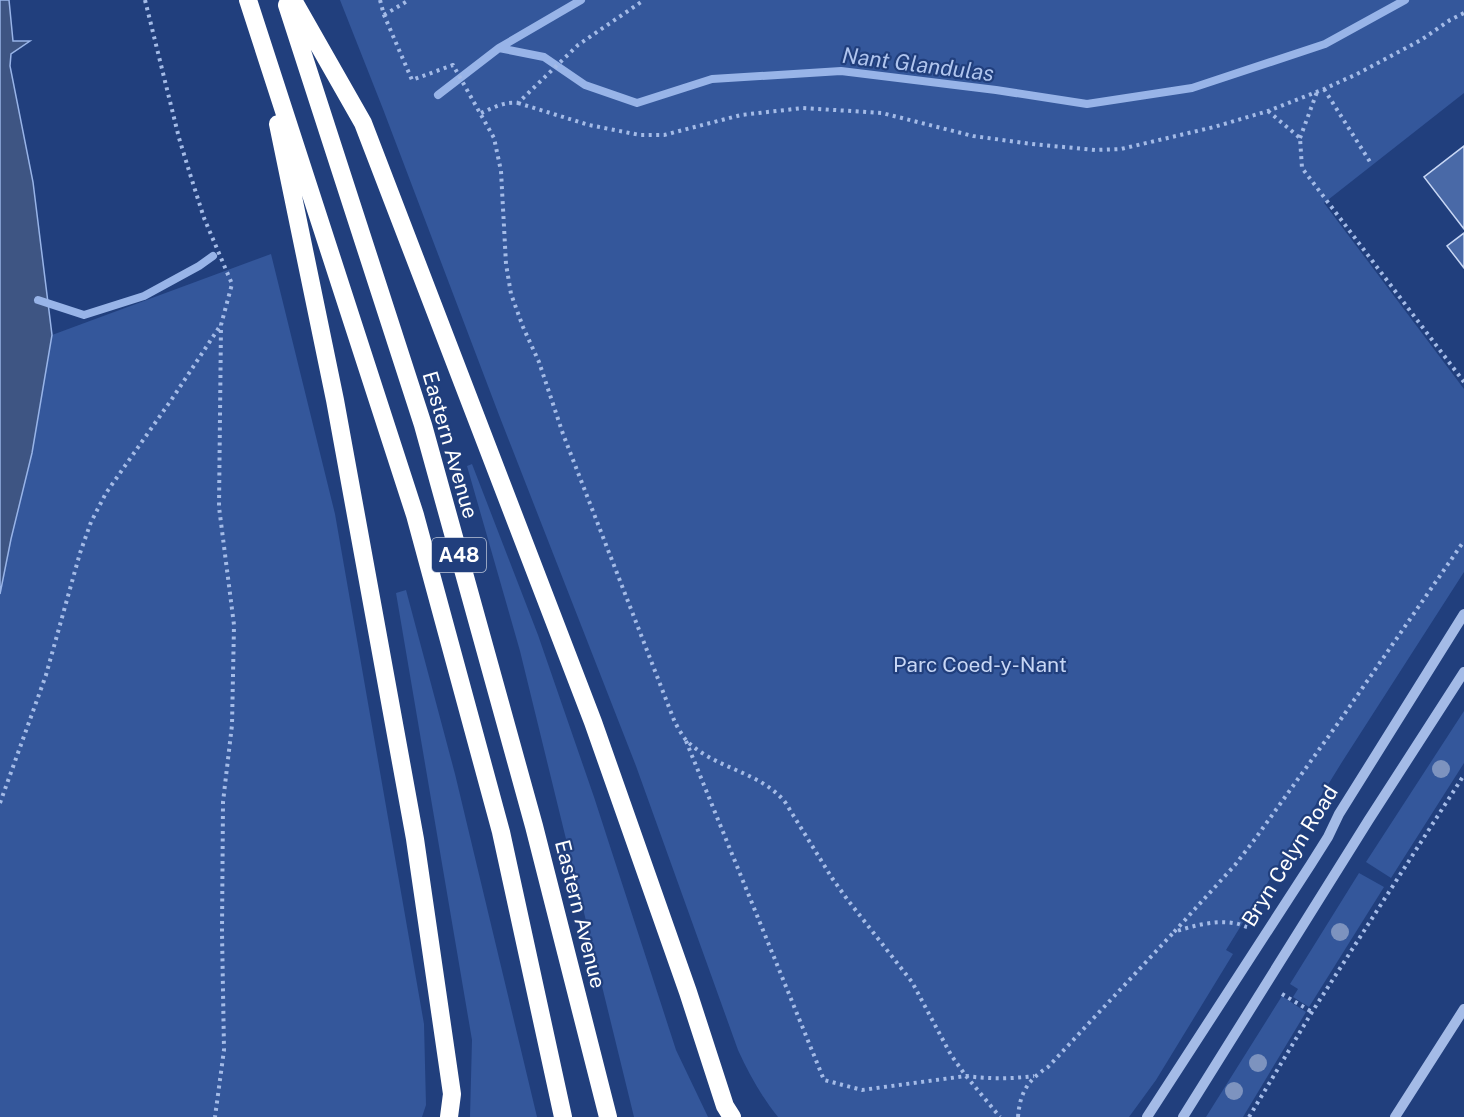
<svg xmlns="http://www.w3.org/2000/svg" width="1464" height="1117" font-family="'Public Sans',sans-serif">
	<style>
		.green { fill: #34579b }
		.water { fill: #3e5583; stroke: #98b4e8; stroke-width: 1.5 }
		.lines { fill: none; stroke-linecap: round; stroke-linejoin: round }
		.stream { stroke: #98b4e8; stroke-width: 8 }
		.building { fill: #4969a7; stroke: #c8d7f5; stroke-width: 1.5 }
		.path { stroke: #a4bbe7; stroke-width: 4; stroke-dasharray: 3 4.5; stroke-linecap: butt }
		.minor { stroke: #a4bbe7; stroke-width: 10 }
		.highway { stroke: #fff; stroke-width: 18 }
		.tree { fill: #7d93bf }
		.labels { text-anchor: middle; stroke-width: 4.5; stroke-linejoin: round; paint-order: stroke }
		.shield { fill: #213f7d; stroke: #bcc5d8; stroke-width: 1.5 }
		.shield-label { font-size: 20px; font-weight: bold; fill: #fff }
		.street-label { font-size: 21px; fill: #fff; stroke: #213f7d }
		.park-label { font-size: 21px; fill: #c8d7f5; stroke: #213f7d }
		.water-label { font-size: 22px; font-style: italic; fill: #b0c5ee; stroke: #213f7d }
	</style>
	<rect width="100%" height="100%" fill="#213f7d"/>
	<!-- green -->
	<path class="green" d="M340,0H1464V93L1324,203L1464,389V572L1342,762L1226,950L1233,954L1156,1080L1129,1117H778C761,1096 749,1074 738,1050L636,766L499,415L383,109Z
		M271,254L335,514L424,1024L426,1105L422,1117H0V594L11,539L32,453L52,335Z
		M472,464L538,635L594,797L676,1050L708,1117H634L520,651L467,466Z
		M406,590L455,774L537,1117H470L472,1040L396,593Z
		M1464,711V763L1391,878L1366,862Z
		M1359,873L1384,887L1309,1007L1293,997L1298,989L1290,984Z
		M1282,996L1306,1012L1243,1117H1206Z"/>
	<!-- water -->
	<path class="water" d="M0,0H9L13,41H30L11,54L10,66L33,182L52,335L32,453L11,539L0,594Z"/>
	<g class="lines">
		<!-- stream -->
		<path class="stream" d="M499,48L581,0
			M438,95L499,48L544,57L585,85L637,103L712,79L841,71L996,90L1087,104L1192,88L1325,44L1405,0
			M38,300L84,315L144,296L199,266L213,256"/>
	</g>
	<!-- building -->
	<path class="building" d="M1464,146V229L1424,177Z
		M1464,233V268L1447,246Z"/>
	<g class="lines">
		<!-- path -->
		<path class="path" d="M145,0L179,138L190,174L204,218L232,284L221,325L219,507L234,625L232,725L223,802L222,932L224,1050L215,1117
			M380,0L384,15L412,80L453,65L494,138L501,171L506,264L511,294L523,327L539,362L563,434L674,720C677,726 681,734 686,740C714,769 760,771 785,802L832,878L847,899L912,982L951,1055L966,1076L1000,1117
			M384,15L409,0
			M1324,89L1372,165
			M518,103L589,125L640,135H664L741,115L803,108L882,113L973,136L1032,144L1095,150L1121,149L1214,127L1268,111L1324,89L1357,74L1421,40L1450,20L1464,13
			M1268,111L1300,138L1302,168L1464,382
			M481,113C493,108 505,101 518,103L578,45L644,0
			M1300,138L1317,92
			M686,741L824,1080L862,1090L966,1076C989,1079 1011,1079 1034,1076
			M0,803L46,675L80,553L91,522L106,493L174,396L220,326
			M1247,927C1243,926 1238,923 1233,923C1214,920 1192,926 1174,932L1235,865L1255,839L1341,719L1464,541
			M1282,994L1312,1012
			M1018,1117C1020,1092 1028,1080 1048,1067L1174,932
			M1249,1117L1312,1012L1464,775"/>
		<!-- minor -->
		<path class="minor" d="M1147,1117L1311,864L1328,837L1339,814L1464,614
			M1183,1117L1368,821L1464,672
			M1395,1117L1464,1009"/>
		<!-- highway -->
		<path class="highway" d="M248,0L415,515L501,832L563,1117
			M293,0L363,123L593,722L688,992L725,1106L732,1117
			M287,5L423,425L534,826L608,1117
			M278,124L335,400L415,839L452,1094L449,1117"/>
	</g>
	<!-- trees -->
	<g class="tree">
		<circle cx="1441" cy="769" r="9"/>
		<circle cx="1340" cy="932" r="9"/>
		<circle cx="1258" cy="1063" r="9"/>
		<circle cx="1234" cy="1091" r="9"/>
	</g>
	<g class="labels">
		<!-- shield labels -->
		<rect class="shield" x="432" y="538" width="54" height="34" rx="4.5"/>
		<g class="shield-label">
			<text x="459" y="562">A48</text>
		</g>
		<!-- street labels -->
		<g class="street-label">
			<text transform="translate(450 445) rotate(74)" y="7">Eastern Avenue</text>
			<text transform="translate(1290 856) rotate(-58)" y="7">Bryn Celyn Road</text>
			<text transform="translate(580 914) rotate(76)" y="7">Eastern Avenue</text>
		</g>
		<!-- park labels -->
		<g class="park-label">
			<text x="980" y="672">Parc Coed-y-Nant</text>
		</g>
		<!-- water labels -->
		<g class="water-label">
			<text transform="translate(918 64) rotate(7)" y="8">Nant Glandulas</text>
		</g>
	</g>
</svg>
